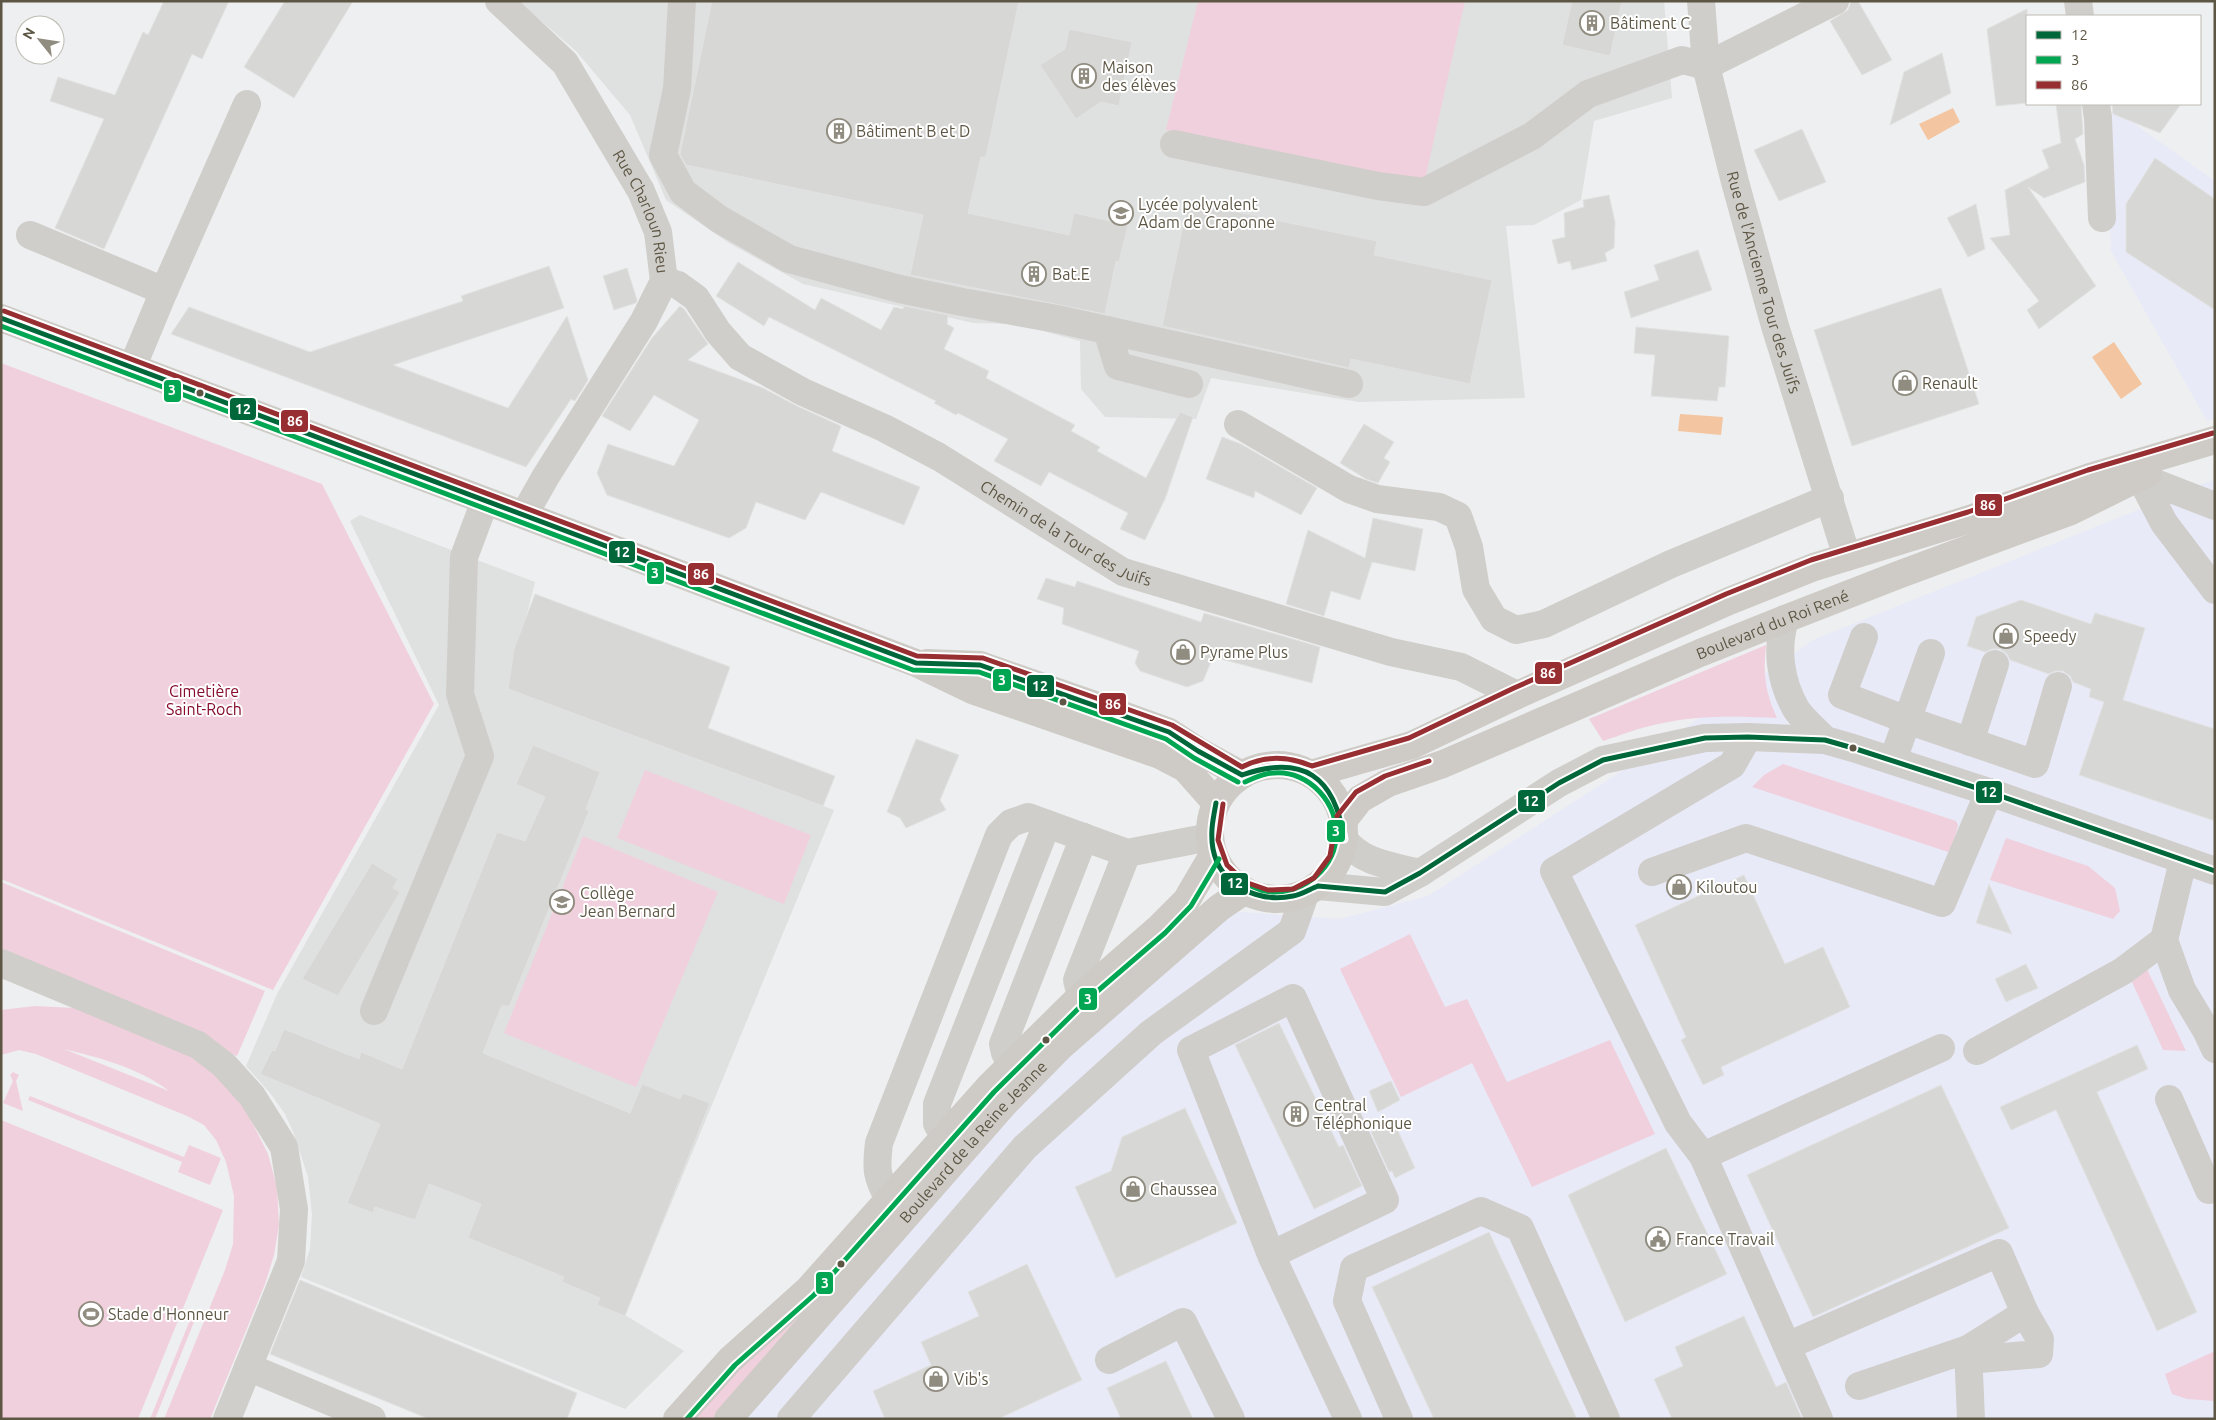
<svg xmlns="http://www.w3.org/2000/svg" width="2216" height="1420" font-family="Ubuntu,sans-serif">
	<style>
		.commercial { fill: #e8eaf8 }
		.education { fill: #dfe0e0 }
		.green { fill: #f1d0dd; fill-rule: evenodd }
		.water { fill: #f3c5a0 }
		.building { fill: #d7d7d5; stroke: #e1e2e1 }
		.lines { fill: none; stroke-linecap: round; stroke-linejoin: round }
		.minor { stroke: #d0ceca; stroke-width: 28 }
		.major { stroke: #cecbc6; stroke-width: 28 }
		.bus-1-casing { stroke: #fff; stroke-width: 9 }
		.bus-2-casing { stroke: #fff; stroke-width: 9 }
		.bus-3-casing { stroke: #fff; stroke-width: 9 }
		.bus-1 { stroke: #00673a; stroke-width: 5 }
		.bus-2 { stroke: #00a651; stroke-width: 5 }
		.bus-3 { stroke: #972e32; stroke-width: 5 }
		.bus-dot { fill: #5d5644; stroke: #fff; stroke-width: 2 }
		.labels { text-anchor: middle; stroke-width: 4; stroke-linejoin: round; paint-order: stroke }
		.poi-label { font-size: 16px; fill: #5d5644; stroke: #fff; text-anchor: start }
		.street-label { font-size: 16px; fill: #5d5644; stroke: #fff }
		.park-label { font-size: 16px; fill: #860d2d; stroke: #fff }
		.line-badge { stroke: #fff; stroke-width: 2 }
		.badge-label { font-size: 14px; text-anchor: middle; font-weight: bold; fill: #fff }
	</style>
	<rect width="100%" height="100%" fill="#eeeff0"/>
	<!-- commercial -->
	<path class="commercial" d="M2115,110L2215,181V418L2207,421L2111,251L2106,117Z
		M2215,479V1419H744L968,1160L1114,1007L1226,911L1339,919L1428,896L1617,774L1815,639Z"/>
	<!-- education -->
	<path class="education" d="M518,1H1664L1672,98L1594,121L1581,200L1534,225L1506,226L1525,398L1359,402L1211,378L1196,419L1105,417L1081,389L1080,341L1016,324L973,323L803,284L729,243L666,200L630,115L576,51Z
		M360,515L535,582L508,689L834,810L625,1315L684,1351L625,1409L301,1277L310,1249L312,1214L308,1177L294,1134L285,1114L270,1093L246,1066L277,994L439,705L350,521Z"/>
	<!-- green -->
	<path class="green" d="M1198,1H1465L1424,184L1166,130Z
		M1,363L322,484L434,704L273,990L1,879Z
		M1766,645C1763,674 1765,692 1777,718C1737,716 1697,715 1658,724C1639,728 1621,735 1603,741L1589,719Z
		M1783,764L1956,821L1958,825L1951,853L1752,787L1764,775Z
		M645,770L811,835L784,904L617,838Z
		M583,836L718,892L636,1087L504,1033Z
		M2006,838L2088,866L2115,888L2120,911L2113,919L1990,880Z
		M1,882L265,991L237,1056L1,958Z
		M1410,934L1445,1007L1467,999L1507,1082L1610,1040L1655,1134L1532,1187L1472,1063L1401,1097L1340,969Z
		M2146,967L2186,1051L2163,1050L2132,982L2131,976Z
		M35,1006L75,1008L126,1020L206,1064L244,1106L268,1154L277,1187L279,1225L274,1255L265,1284L210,1419H164L225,1270L233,1244L234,1196L226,1162L216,1140L204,1125L187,1116L36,1054L19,1050L1,1055V1010ZM64,1049C101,1058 139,1068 169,1091Z
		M13,1072L19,1075L16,1081L23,1111L3,1103L13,1081L10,1075Z
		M30,1096L184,1157L189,1145L221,1158L210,1185L178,1172L182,1162L28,1100Z
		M1,1120L223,1210L138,1419H1Z
		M911,1185L718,1419H688Z
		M194,1310L198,1312L155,1419H150Z
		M2215,1351V1401L2187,1399L2172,1394L2165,1374Z"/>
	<!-- water -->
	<path class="water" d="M1953,108L1960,122L1928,140L1919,124Z
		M2114,342L2142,384L2121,399L2092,357Z
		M1680,414L1723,417L1721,435L1678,431Z"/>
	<!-- building -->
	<path class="building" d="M164,1H229L202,59L192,54L104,249L55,228L104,119L50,101L58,77L115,95L143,32L148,35Z
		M285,1H353L294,98L244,67Z
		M712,1H1019L986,157H981L968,213L1069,235L1074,213L1128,225L1119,262L1116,261L1105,314L910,275L923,215L686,165L680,154Z
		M1572,1H1622L1610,56L1562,45Z
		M1851,1H1858L1892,60L1862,75L1830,21L1848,10Z
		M2027,9V103L1996,106L1987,29Z
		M1069,29L1132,42L1119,106L1101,102L1076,119L1040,65L1065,49Z
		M1942,53L1951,93L1890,125L1904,72Z
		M2056,104H2081L2083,134L2075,139L2084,165L2085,182L2044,198L2028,187L2096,286L2039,329L2027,310L2039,301L1990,238L2010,235L2005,190L2049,168L2042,150L2061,143Z
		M2112,104H2181L2160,133L2113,114Z
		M1802,129L1826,182L1779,201L1754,150Z
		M2155,158L2215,199V310L2126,252V204Z
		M1609,195L1615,222L1614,248L1605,253L1607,261L1572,270L1570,261L1558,264L1552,240L1565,237L1564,213L1584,207L1583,200Z
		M1188,202L1377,241L1374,255L1492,280L1470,384L1351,359L1349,368L1162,326Z
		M1976,204L1985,249L1968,257L1947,218Z
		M1698,250L1712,290L1631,318L1624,292L1659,280L1654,265Z
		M738,262L815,310L821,298L881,330L894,307L903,309L904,306L948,315L947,324L954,328L944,349L989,371L986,378L1075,425L1071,431L1100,447L1097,451L1146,478L1180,412L1193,417L1165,499L1145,540L1120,529L1128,513L1049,472L1041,486L994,461L1008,439L958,413L956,415L934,403L936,401L769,317L764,326L716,296Z
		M549,266L564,308L393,365L508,408L567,316L588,380L575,401L571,399L526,467L171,334L189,307L310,352L463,301L461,296Z
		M627,268L637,300L636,303L614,310L603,276Z
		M1941,288L1979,404L1852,446L1814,330Z
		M680,306L684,309L708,344L688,360L763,388L797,406L841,426L832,451L920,487L904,525L821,492L805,520L756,502L746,528L729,538L607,495L597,473L608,444L674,466L699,420L654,395L630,431L602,416L652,338Z
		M1636,327L1729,336L1725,387H1719L1717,401L1651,396L1655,355L1634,353Z
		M1364,424L1394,442L1384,458L1390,462L1378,483L1366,479L1340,463Z
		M1222,437L1241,444L1317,488L1301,515L1255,491L1254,498L1206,479Z
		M1373,518L1423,529L1415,571L1372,562L1360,600L1331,591L1324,616L1286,604L1308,530L1365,558Z
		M1046,578L1075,587L1077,581L1201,622L1204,613L1320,647L1312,683L1213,657L1203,681L1187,687L1140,671L1135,663L1139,651L1062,624L1064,608L1037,599Z
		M535,594L730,667L708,728L835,776L823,806L508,689L514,649Z
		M2021,600L2091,624L2095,613L2145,628L2123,700L2215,729V821L2079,775L2104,702L2089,697L2091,689L2073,682L2070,676L2063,671H2055L2049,674L2010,660L2007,654L2000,649H1992L1985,652L1967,646L1976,617Z
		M916,739L959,755L940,800L946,810L906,828L900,818L887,812Z
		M533,745L600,772L586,809L589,811L509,1007L502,1005L483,1053L630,1113L642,1084L680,1099L683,1093L710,1103L625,1316L597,1305L600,1298L562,1282L564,1277L468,1238L481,1204L429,1184L415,1220L375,1207L373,1213L347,1203L380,1124L260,1074L272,1050L275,1051L284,1029L359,1059L361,1052L402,1069L497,832L525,841L545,797L516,784Z
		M372,863L398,879L393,888L400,892L338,996L302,979Z
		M1744,875L1785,964L1823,947L1850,1007L1721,1067L1724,1075L1703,1085L1681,1040L1686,1037L1635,925Z
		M1989,884L2012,934L1976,923Z
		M2026,964L2038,988L2006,1002L1995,979Z
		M1279,1023L1339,1147L1343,1145L1362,1186L1314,1209L1235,1045Z
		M2137,1045L2148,1069L2097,1092L2197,1312L2157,1331L2056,1110L2011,1130L2000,1107Z
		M1391,1081L1400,1100L1378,1112L1369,1091Z
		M1941,1085L2009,1228L1813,1317L1747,1175Z
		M1185,1108L1237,1223L1116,1278L1075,1187L1111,1171L1122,1137Z
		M1394,1122L1415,1168L1395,1178L1392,1171L1389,1172L1371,1132Z
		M1666,1148L1727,1274L1625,1322L1568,1195Z
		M1489,1232L1577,1419H1434L1372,1287Z
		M1027,1264L1082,1380L998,1419H885L873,1391L931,1365L921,1342L979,1316L968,1292Z
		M300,1280L577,1393L567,1419H429L270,1354Z
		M1744,1316L1776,1387L1786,1382L1802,1419H1672L1654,1379L1683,1366L1675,1347Z
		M1166,1361L1193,1419H1121L1107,1388Z"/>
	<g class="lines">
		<!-- minor -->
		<g class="minor">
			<path id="s1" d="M499,1L565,63L641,191L658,232L664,281L644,321L546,476L524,515"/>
			<path d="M682,1L677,89L663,155L683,192L719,219L789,259L900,289L962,302L1057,319L1349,384"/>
			<path id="s2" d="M1701,1L1706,66L1735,182L1775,326L1847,557"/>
			<path d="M2078,1L2080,16"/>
			<path d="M2096,104L2098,118L2102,218"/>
			<path d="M1174,144L1378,186L1424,192L1532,136L1588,94L1682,60L1706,66L1835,1"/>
			<path d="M30,235L164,291"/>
			<path id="s3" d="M664,281L678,285L696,298L718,332L740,357L803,392L884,428L939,457L1123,572L1391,652L1461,667L1517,695"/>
			<path d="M1107,330L1118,366L1189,384"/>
			<path d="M132,368L164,291L247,104"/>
			<path d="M1238,424L1349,489L1377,499L1439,507L1458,516L1469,547L1476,589L1494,619L1516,630L1544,624L1671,564L1830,498"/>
			<path d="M2140,477L2164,523L2215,590"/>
			<path d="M2140,477L2215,506"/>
			<path d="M1785,619C1776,649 1780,681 1796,709C1803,720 1816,730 1825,740"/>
			<path d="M1864,637L1842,695L1907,720L2035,764L2058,686"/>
			<path d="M1970,742L1995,664"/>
			<path d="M1893,760L1931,653"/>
			<path d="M1344,839C1361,863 1392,866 1420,873"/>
			<path d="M2183,861L2164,940L2182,990L2206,1030L2215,1049"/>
			<path d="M1652,872L1746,838L1942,903L1989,792"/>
			<path d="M1318,886L1385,892L1420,873L1559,783L1603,760L1705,738L1748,737L1825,740L1853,748L1989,792L2215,871"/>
			<path d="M1,963L198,1045L224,1065L252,1096L284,1147L294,1209L291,1261L227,1419"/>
			<path d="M1081,996L1077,980L1127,853"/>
			<path d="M374,1011L480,756L460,694L464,557L485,501"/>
			<path d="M1977,1051L2123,971L2164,940"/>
			<path d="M1012,1065L1005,1053L1003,1044L1084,837"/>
			<path d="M2169,1099L2209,1190L2215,1187"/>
			<path d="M946,1136L937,1124V1104L1047,824"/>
			<path d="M1703,1156L1678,1123L1554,871L1732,765L1748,737"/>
			<path d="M889,1199C876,1177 876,1168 879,1143L999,835L1011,823L1028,817L1127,853L1210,837"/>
			<path d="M1271,1255L1385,1200L1293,998L1191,1050L1271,1255L1348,1419"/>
			<path d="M1787,1346L1999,1253L2025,1313L1968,1349"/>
			<path d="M1109,1360L1183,1322L1231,1419"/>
			<path d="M1968,1360L2039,1354L2040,1339L2025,1313"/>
			<path d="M248,1367L372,1419"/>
			<path d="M1859,1386L1968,1349L1971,1419"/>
			<path d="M791,1419L1025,1147L1151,1033L1292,931L1305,894"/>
			<path d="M1399,1419L1347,1301L1354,1268L1481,1211L1520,1228L1606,1419"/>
			<path d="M1819,1419L1703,1156L1941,1048"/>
		</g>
		<!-- major -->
		<g class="major">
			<path d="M1,318L916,663L972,690L1160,755L1185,768L1216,803"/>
			<path d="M927,663L980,665L1109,710L1169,732L1198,751L1242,775"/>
			<circle cx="1277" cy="832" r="67"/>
			<path d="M1311,774L1412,745L1517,695L1729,601L1814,567L1970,519L2090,477L2215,440"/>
			<path id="s4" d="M1343,821L1360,799L1388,783L1443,764L1700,653L1785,619L1898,575L2071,511L2148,473"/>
			<path d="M677,1419L730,1360L808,1290L989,1087L1081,996L1160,927L1186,901L1213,855"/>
			<path id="s5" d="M728,1419L1004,1104L1061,1046L1219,908L1244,891"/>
		</g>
		<defs>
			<path id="bus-1" d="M1,318L916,663L980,665L1169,732L1198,751L1242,775
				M1242,775C1303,754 1335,776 1344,839
				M1216,803C1213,819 1210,833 1213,849C1220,886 1259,903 1293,896C1301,895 1310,889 1318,886
				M1318,886L1385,892L1420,873L1559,783L1603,760L1705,738L1748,737L1825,740L1853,748L1989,792L2215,871"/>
			<path id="bus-2" d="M1,326L913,670L979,672L1166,739L1194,758L1238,782
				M1245,782C1254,778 1264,773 1274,773C1309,770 1340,804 1336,839C1333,872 1298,897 1265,891C1259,890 1253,887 1247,884
				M687,1419L735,1365L814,1295L994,1092L1086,1001L1165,933L1191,906L1219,859"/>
			<path id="bus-3" d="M4,311L917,656L983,658L1172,725L1242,767C1265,755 1288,756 1312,766L1409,738L1514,688L1726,594L1811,560L1968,512L2088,470L2213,433
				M1223,804L1218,840L1227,865L1245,882L1268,890L1293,889L1314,878L1330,856L1336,820
				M1337,816L1356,792L1385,776L1429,761"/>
		</defs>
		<!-- bus-1 casing -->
		<use href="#bus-1" class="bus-1-casing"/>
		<!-- bus-2 casing -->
		<use href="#bus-2" class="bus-2-casing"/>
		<!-- bus-3 casing -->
		<use href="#bus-3" class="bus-3-casing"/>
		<!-- bus-1 -->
		<use href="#bus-1" class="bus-1"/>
		<!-- bus-2 -->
		<use href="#bus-2" class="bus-2"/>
		<!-- bus-3 -->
		<use href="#bus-3" class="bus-3"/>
	</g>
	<!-- icons -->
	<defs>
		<symbol id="building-ring" viewBox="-11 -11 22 22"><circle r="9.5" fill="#fff" stroke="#908c80" stroke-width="1.5"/><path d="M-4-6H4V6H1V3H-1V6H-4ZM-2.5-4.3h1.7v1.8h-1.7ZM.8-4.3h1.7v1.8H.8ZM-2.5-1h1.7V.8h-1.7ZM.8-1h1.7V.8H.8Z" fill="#908c80"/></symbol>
		<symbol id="school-ring" viewBox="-11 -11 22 22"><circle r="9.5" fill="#fff" stroke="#908c80" stroke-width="1.5"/><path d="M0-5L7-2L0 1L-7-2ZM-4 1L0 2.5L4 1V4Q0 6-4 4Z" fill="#908c80"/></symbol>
		<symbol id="shop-ring" viewBox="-11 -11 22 22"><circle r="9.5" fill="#fff" stroke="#908c80" stroke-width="1.5"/><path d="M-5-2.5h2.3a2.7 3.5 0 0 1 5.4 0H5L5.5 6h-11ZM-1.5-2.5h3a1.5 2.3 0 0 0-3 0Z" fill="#908c80"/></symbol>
		<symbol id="civic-ring" viewBox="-11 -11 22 22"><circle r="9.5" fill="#fff" stroke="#908c80" stroke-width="1.5"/><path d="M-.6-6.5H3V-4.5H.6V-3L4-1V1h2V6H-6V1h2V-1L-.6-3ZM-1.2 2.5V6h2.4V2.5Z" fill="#908c80"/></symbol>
		<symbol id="stadium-ring" viewBox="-11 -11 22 22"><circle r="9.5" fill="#fff" stroke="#908c80" stroke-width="1.5"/><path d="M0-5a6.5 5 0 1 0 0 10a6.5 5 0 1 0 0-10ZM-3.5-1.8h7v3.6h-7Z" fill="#908c80"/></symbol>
	</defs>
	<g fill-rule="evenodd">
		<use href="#building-ring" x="1578" y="9" width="28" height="28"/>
		<use href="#building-ring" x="1070" y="62" width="28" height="28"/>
		<use href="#building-ring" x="825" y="117" width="28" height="28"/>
		<use href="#school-ring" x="1107" y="199" width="28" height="28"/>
		<use href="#building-ring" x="1020" y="260" width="28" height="28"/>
		<use href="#shop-ring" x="1891" y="369" width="28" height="28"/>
		<use href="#shop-ring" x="1992" y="622" width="28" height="28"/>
		<use href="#shop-ring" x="1169" y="638" width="28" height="28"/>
		<use href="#shop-ring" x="1665" y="873" width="28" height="28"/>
		<use href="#school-ring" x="548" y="888" width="28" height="28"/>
		<use href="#building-ring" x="1282" y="1100" width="28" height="28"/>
		<use href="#shop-ring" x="1119" y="1175" width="28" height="28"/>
		<use href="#civic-ring" x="1644" y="1225" width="28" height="28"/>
		<use href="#stadium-ring" x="77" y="1300" width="28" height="28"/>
		<use href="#shop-ring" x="922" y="1365" width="28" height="28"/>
	</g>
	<!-- markers -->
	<g class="bus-dot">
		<circle cx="200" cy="393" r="4.5"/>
		<circle cx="1063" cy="702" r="4.5"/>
		<circle cx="1853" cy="748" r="4.5"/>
		<circle cx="1046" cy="1040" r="4.5"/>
		<circle cx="841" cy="1264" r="4.5"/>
	</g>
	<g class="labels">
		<!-- poi labels -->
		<g class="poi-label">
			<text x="1610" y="29">Bâtiment C</text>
			<text x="1102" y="73">Maison<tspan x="1102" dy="18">des élèves</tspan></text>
			<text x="856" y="137">Bâtiment B et D</text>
			<text x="1138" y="210">Lycée polyvalent<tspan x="1138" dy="18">Adam de Craponne</tspan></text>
			<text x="1052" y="280">Bat.E</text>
			<text x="1922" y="389">Renault</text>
			<text x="2024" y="642">Speedy</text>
			<text x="1200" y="658">Pyrame Plus</text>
			<text x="1696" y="893">Kiloutou</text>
			<text x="580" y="899">Collège<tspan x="580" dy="18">Jean Bernard</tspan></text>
			<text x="1314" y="1111">Central<tspan x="1314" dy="18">Téléphonique</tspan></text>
			<text x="1150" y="1195">Chaussea</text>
			<text x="1676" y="1245">France Travail</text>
			<text x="108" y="1320">Stade d'Honneur</text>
			<text x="954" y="1385">Vib's</text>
		</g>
		<!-- street labels -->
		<g class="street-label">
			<text dy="6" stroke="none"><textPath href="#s1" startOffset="259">Rue Charloun Rieu</textPath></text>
			<text dy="6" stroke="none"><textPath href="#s2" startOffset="289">Rue de l'Ancienne Tour des Juifs</textPath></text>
			<text dy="6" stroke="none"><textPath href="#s3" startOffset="482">Chemin de la Tour des Juifs</textPath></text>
			<text dy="6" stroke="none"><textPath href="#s4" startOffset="476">Boulevard du Roi René</textPath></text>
			<text dy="6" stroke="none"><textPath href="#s5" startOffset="370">Boulevard de la Reine Jeanne</textPath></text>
		</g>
		<!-- park labels -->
		<g class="park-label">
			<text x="204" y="697">Cimetière<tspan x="204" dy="18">Saint-Roch</tspan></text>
		</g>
	</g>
	<g class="line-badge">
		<rect x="163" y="379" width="19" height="24" rx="5" fill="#00a651"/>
		<rect x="229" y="397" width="28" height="24" rx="5" fill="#00673a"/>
		<rect x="280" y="409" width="29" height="24" rx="5" fill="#972e32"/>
		<rect x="1974" y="493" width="29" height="24" rx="5" fill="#972e32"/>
		<rect x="608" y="540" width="28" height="24" rx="5" fill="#00673a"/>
		<rect x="646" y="561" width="19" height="24" rx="5" fill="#00a651"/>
		<rect x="687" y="562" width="28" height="24" rx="5" fill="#972e32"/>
		<rect x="1534" y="661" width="29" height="24" rx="5" fill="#972e32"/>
		<rect x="992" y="668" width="20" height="24" rx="5" fill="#00a651"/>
		<rect x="1026" y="674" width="29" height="24" rx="5" fill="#00673a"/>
		<rect x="1098" y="692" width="29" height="24" rx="5" fill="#972e32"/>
		<rect x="1975" y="780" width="28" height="24" rx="5" fill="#00673a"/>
		<rect x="1517" y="789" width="29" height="24" rx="5" fill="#00673a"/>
		<rect x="1326" y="819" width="20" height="24" rx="5" fill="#00a651"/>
		<rect x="1220" y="872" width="29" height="24" rx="5" fill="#00673a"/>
		<rect x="1078" y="987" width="20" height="24" rx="5" fill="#00a651"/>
		<rect x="815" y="1271" width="19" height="24" rx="5" fill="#00a651"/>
	</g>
	<g class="badge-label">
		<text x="172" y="395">3</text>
		<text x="243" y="414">12</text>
		<text x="295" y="426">86</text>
		<text x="1988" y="510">86</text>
		<text x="622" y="557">12</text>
		<text x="655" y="578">3</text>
		<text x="701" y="579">86</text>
		<text x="1548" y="678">86</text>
		<text x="1002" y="685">3</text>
		<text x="1040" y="691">12</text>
		<text x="1113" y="709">86</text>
		<text x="1989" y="797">12</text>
		<text x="1531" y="806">12</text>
		<text x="1336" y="836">3</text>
		<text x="1235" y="888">12</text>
		<text x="1088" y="1004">3</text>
		<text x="825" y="1288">3</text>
	</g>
	<!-- border -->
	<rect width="2216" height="1420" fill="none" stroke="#5d5644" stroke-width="5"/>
	<!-- legend -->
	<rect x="2026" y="15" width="175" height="90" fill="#ffffff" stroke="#bebbb4"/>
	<rect x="2036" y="31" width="25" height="8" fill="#00673a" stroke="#bebbb4"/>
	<text x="2071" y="40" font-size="15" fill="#5d5644">12</text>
	<rect x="2036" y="56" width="25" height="8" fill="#00a651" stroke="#bebbb4"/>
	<text x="2071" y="65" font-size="15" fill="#5d5644">3</text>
	<rect x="2036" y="81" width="25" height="8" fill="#972e32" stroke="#bebbb4"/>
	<text x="2071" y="90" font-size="15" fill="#5d5644">86</text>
	<!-- north arrow -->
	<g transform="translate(40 40) rotate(300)"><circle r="24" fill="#ffffff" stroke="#bebbb4"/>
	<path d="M0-4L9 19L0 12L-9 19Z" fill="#908c80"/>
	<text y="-8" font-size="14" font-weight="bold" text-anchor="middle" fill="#5d5644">N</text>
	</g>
</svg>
